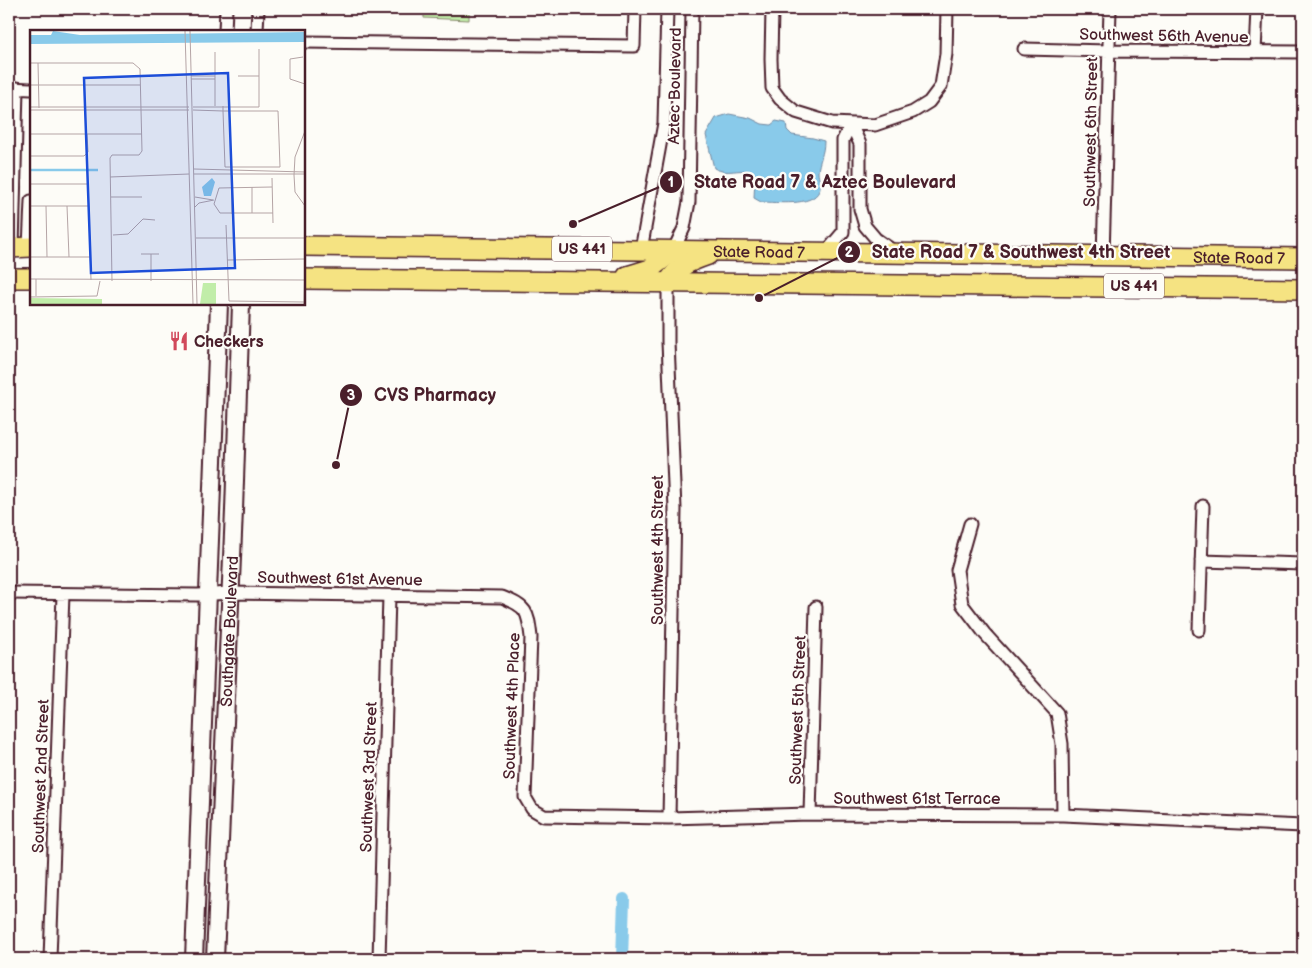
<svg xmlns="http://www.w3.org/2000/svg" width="1312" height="968" font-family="'Balsamiq Sans',sans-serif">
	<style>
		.green { fill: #c1eda9; stroke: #86866a }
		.water { fill: #89caea; stroke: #70869e }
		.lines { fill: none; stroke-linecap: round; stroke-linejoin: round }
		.canal { stroke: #89caea; stroke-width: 12 }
		.street-casing { stroke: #4a1f2b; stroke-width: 15 }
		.secondary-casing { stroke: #4a1f2b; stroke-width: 20 }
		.primary-casing { stroke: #4a1f2b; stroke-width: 22 }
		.street { stroke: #fdfcf7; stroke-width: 11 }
		.secondary { stroke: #fdfcf7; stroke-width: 16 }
		.primary { stroke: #f5e382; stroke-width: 19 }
		.labels { text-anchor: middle; stroke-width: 4.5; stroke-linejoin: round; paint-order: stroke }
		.shield { fill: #fdfcf7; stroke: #806168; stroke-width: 1 }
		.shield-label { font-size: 15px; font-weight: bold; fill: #4a1f2b }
		.street-label { font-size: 16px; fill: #4a1f2b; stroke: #fdfcf7 }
		.poi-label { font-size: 16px; font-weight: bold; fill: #4a1f2b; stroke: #fdfcf7; text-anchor: start }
		.inset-river { fill: none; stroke: #89caea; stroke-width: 2.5 }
		.inset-road { fill: none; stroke: #b5a4a5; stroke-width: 1 }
		.view { fill: #1d4ed8; fill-opacity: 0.15; stroke: #1d4ed8; stroke-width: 2.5 }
		.inset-edge { fill: none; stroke: #4a1f2b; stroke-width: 2.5 }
		.leader { fill: none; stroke: #4a1f2b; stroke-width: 2 }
		.callout-dot { fill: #4a1f2b; stroke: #fdfcf7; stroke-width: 2 }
		.mark-label { font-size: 15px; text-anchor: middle; font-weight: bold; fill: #fff }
		.callout-label { font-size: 18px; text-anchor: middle; font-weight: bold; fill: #4a1f2b; stroke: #fdfcf7; stroke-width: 4.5; stroke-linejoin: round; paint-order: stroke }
	</style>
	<rect width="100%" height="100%" fill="#fdfcf7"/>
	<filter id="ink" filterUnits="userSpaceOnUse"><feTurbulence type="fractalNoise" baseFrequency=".02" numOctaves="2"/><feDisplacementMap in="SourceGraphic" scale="10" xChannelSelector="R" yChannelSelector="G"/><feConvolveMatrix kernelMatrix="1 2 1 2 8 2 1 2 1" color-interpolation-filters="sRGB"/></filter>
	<g filter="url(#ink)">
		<!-- green -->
		<path class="green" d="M424,9H469V20L424,18Z"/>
		<!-- water -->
		<path class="water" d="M729,114L750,118L762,124L771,125L776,121L786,123L787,130L792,135L813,138L824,141C824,154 819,161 818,172C818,178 822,184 819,191C812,207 776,202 761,202L754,198L755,176C745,164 729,177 714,168L706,135L716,118Z"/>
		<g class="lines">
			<!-- canal -->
			<path class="canal" d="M622,959L624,899"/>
			<defs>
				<path id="street" d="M772,9L771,59L772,88L780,99L796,112L832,123L875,125L913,112L929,102L941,86L946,54L947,9
					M225,31L226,9
					M257,31L258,9
					M304,42L634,46L635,9
					M1024,49L1109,51L1303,52
					M1255,52L1257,9
					M9,88L31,89
					M851,124L860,144V209L865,226L876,239L895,252
					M29,247L31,201
					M13,248L17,88
					M641,250L664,123L667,9
					M673,251L684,228L689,202L692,9
					M826,252L843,232V140L851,124
					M1103,256L1110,9
					M668,282V342L675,509L669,818
					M970,524L957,570L962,604L985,634L1057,713L1062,744L1063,815
					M1201,561L1303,564
					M9,593L198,595L230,593L502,597C527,607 528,611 531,637L525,797L532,809L544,816L669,818L810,814L1063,815L1303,826
					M1199,630L1203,506
					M810,814L816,607
					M50,959L63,594
					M379,959L389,596"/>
				<g id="secondary">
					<path d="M194,959L219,304"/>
					<path id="s1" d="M215,959L234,510L241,304"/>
				</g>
				<g id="primary">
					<path id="s2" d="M304,246L1303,258"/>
					<path d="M9,248L31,247"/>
					<path d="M627,276L650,269L673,251"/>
					<path d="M9,278H31"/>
					<path d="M304,279L1303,289"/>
					<path d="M668,282C680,265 688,262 708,255"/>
				</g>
			</defs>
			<!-- street casing -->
			<use href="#street" class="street-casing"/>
			<!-- secondary casing -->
			<use href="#secondary" class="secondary-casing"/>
			<!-- primary casing -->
			<use href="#primary" class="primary-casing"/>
			<!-- street -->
			<use href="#street" class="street"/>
			<!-- secondary -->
			<use href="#secondary" class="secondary"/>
			<!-- primary -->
			<use href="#primary" class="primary"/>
		</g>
	</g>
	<!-- icons -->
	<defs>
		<symbol id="restaurant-bare" viewBox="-9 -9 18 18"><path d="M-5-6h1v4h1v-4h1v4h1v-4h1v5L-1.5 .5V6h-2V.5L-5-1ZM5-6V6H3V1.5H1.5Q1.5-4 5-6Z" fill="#d1495b" stroke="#fdfcf7" stroke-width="2.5" paint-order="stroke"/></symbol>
	</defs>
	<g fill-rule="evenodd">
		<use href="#restaurant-bare" x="165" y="327" width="28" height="28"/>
	</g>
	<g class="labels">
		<!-- shield labels -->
		<g class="shield">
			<rect x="552" y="236.5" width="60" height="25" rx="4"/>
			<rect x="1104" y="273.5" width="60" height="25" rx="4"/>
		</g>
		<g class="shield-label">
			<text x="582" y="254">US 441</text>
			<text x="1134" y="291">US 441</text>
		</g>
		<!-- street labels -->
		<g class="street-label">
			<text transform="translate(1164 35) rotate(1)" y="6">Southwest 56th Avenue</text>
			<text transform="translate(674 86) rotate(-89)" y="6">Aztec Boulevard</text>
			<text transform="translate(1090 132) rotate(-89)" y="6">Southwest 6th Street</text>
			<text dy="6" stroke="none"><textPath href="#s2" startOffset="455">State Road 7</textPath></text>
			<text dy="6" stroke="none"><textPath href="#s2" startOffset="935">State Road 7</textPath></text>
			<text transform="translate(657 550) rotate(-90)" y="6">Southwest 4th Street</text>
			<text transform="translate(340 578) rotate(1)" y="6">Southwest 61st Avenue</text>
			<text dy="6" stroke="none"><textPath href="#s1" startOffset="328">Southgate Boulevard</textPath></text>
			<text transform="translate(511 706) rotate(-88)" y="6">Southwest 4th Place</text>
			<text transform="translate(797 710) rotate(-88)" y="6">Southwest 5th Street</text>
			<text transform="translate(40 776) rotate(-88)" y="6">Southwest 2nd Street</text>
			<text transform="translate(368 777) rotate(-88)" y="6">Southwest 3rd Street</text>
			<text x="917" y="804">Southwest 61st Terrace</text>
		</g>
		<!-- poi labels -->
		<g class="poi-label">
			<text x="194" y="347">Checkers</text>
		</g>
	</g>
	<!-- overview -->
	<g transform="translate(30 30)">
		<rect width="275" height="275" fill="#fdfcf7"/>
		<path d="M173,253H186V274H170ZM0,268L72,269V274H0Z" fill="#c1eda9"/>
		<path d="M23,1L50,5L275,2V12L0,14V5H21ZM182,148L185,152L181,166H174L172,157Z" fill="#89caea"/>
		<path class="inset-river" d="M0,140H68"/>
		<path class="inset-road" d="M155,1L163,274M160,1L167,274M273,27L260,29V49L275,54M0,33H103L110,39L112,121L109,125H82L80,128L82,251M8,33L9,78M161,46H185M208,46H229M161,49H185M0,55H110M185,76V22M0,77H159M163,77H229V19M0,80H159M163,80L193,81H248L250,137H195L193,81V76M275,101L265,127L264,145L265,162L275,176M0,104H112M0,126H54L58,122L57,104M164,139L275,142M164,144H275M80,147L159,144M242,148L243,193M0,154H58L61,250M222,157V183M242,157L189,158L184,174L190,183H243M202,158V184M81,167H112M165,167L183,170M0,176H59M16,176L17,227M37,176L39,227M165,177L169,173L184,170M196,195L199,271L274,272M83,205L98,204L113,189L125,190M166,208H275M111,224H129M121,224V251M0,227H60M197,230L275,229M0,249L275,250M6,249V266M0,267L67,266L70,251M274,274L275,232"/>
		<path class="view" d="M198,43L205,238L61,243L54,48Z"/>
		<rect width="275" height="275" class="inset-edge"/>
	</g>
	<!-- callouts -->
	<path class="leader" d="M573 224L671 182M759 298L849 252M336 465L351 395"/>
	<g class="callout-dot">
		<circle cx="573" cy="224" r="5"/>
		<circle cx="759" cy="298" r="5"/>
		<circle cx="336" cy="465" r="5"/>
		<circle cx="671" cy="182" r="12"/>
		<circle cx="849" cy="252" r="12"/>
		<circle cx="351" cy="395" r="12"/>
	</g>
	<g class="mark-label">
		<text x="671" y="187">1</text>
		<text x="849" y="257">2</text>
		<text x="351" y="400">3</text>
	</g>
	<g class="callout-label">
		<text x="825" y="188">State Road 7 &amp; Aztec Boulevard</text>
		<text x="1021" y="258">State Road 7 &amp; Southwest 4th Street</text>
		<text x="435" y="401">CVS Pharmacy</text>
	</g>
	<!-- margin -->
	<rect width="1312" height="968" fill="none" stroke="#fdfcf7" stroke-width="30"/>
	<rect x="15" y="15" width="1282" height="938" fill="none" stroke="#4a1f2b" stroke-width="2" filter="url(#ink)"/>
</svg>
